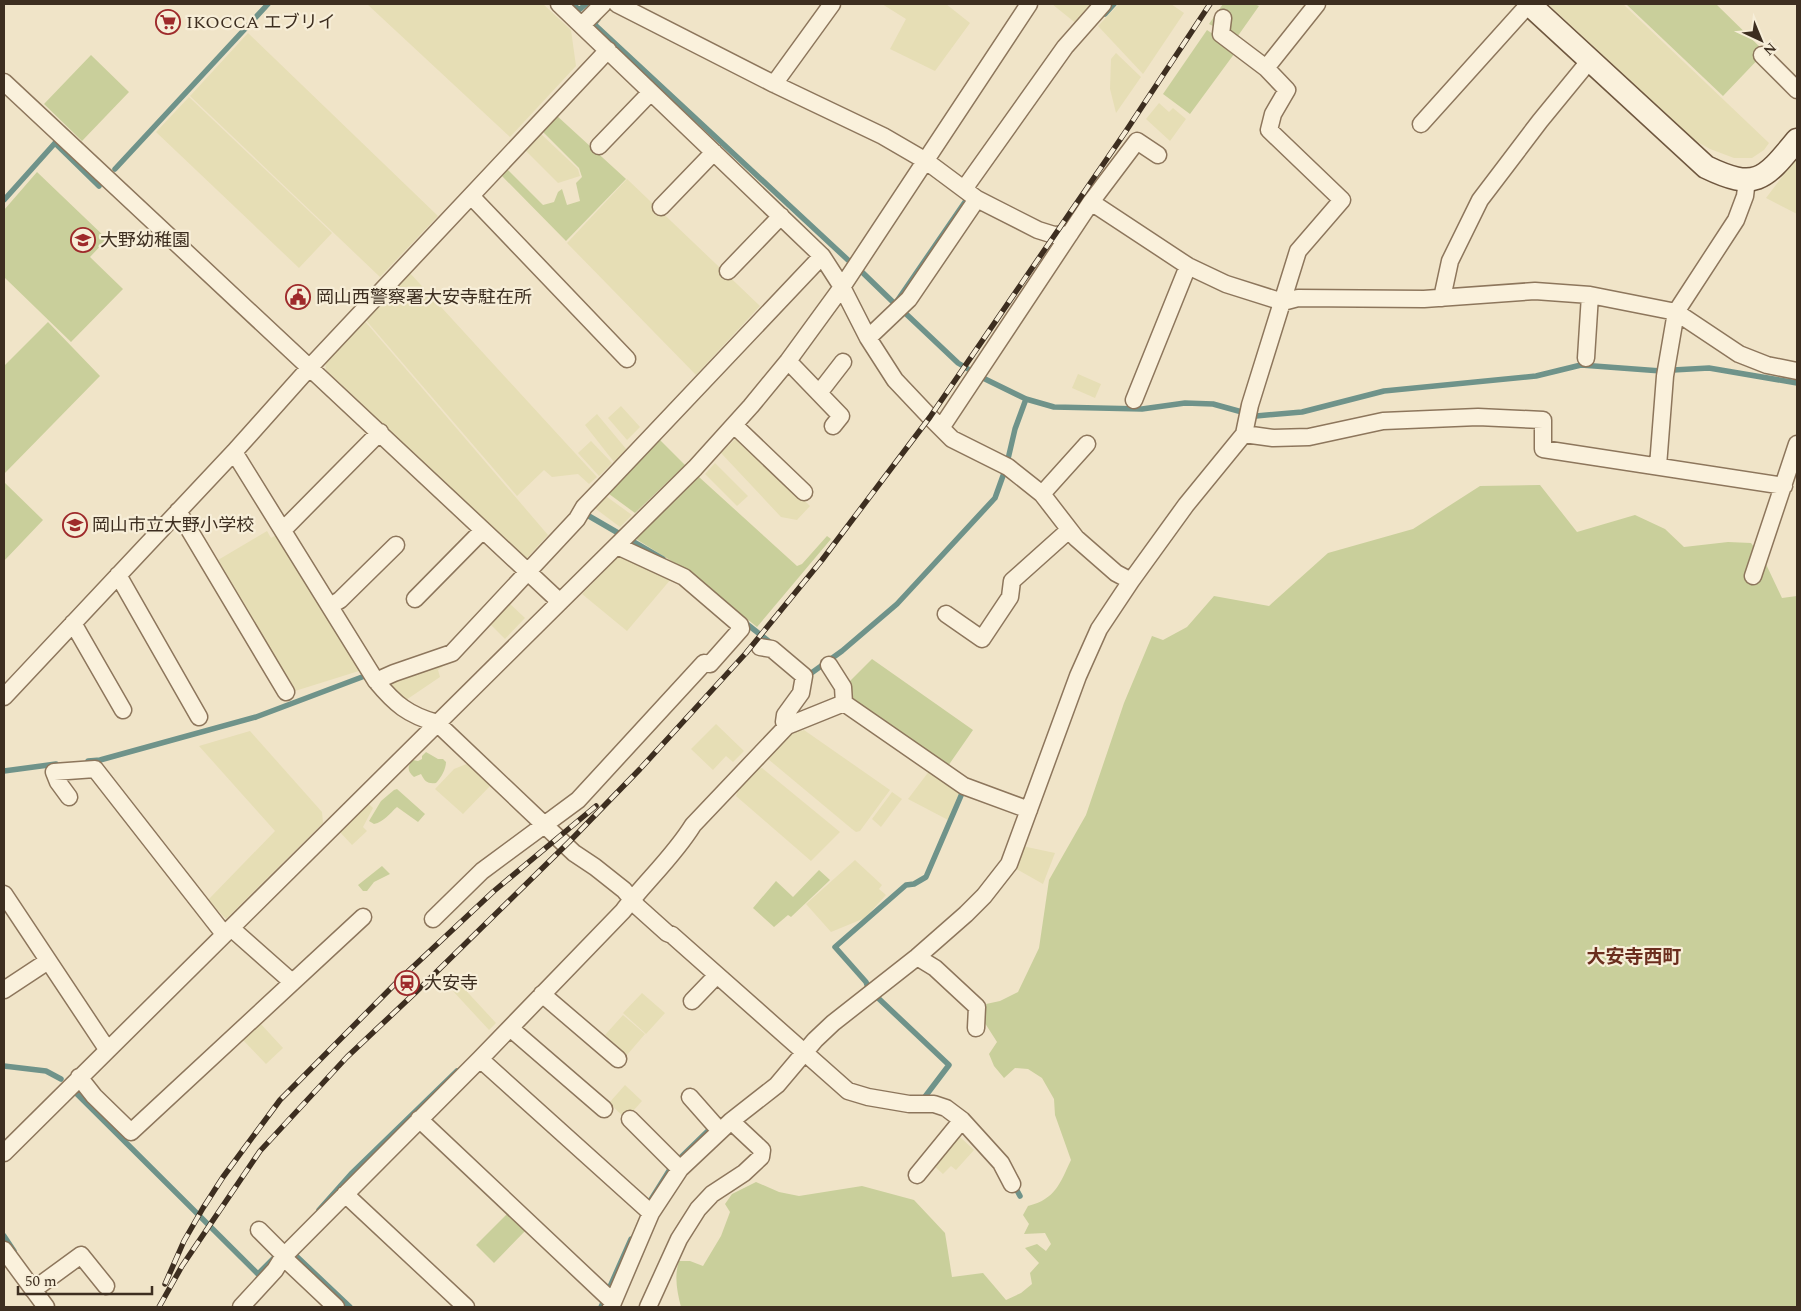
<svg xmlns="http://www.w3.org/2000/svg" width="1801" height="1311" font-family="Spectral,'Noto Sans JP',serif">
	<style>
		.farmland { fill: #e6deb5 }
		.green { fill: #c9cf9b }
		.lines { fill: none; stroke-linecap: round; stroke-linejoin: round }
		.stream { stroke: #6f938a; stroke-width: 5.5 }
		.street-casing { stroke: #8d765c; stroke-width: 19 }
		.secondary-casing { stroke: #6f573f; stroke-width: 25 }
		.street { stroke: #faf1dc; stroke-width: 16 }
		.secondary { stroke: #faf1dc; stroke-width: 22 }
		.rail-casing { stroke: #3d2e20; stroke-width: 5.5 }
		.rail { stroke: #f7eed8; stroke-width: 4; stroke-dasharray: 11; stroke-linecap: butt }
		.labels { text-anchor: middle; stroke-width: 4.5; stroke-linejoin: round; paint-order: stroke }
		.poi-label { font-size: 18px; fill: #3d2e20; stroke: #f7eed8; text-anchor: start }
		.neighbourhood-label { font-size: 19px; font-weight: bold; fill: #6b2e1e; stroke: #f7eed8 }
	</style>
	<rect width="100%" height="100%" fill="#f0e4c8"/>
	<!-- farmland -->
	<path class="farmland" d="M367,4H543L571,30L576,66L510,137Z
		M882,4H946L970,23L935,71L890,49L906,19Z
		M1052,4H1095L1078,25Z
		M1119,4H1171L1184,13L1143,74L1098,26Z
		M1548,4H1623L1769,143L1764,150L1752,158H1734L1710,149L1694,140Z
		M248,33L438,216L380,277L190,96Z
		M1116,53L1141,77L1116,113L1110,89L1111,59Z
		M189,97L332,233L299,268L156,132Z
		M1159,103L1169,112L1173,108L1186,119L1170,141L1146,119Z
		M540,133L578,169L580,176L558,183L524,149Z
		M1797,157V214L1766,198Z
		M627,179L760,306L696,375L567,243Z
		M409,272L597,477L589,484L578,474L552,477L544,470L517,496L364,318Z
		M363,319L548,535L526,559L326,370L325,360Z
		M1078,374L1101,384L1095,398L1072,388Z
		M621,406L640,427L627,440L608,418Z
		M597,414L627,450L614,462L585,425Z
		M738,436L810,506L797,520L781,517L721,453Z
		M591,441L612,463L599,476L578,453Z
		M715,463L748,496L737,506L705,474Z
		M603,494L632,515L620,527L592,506Z
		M267,531L271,538L278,534L362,670L295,691L218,560Z
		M621,554L671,579L627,631L582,594Z
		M508,602L525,618L505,639L488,622Z
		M444,661L446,664L438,670L440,677L406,700L398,694L389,681Z
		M716,724L744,751L733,762L726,756L713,770L691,749Z
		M796,728L801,731L804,730L890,790L860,831L856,832L852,829L768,759V756Z
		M250,731L322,812L323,823L226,919L208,900L275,831L199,746Z
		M469,763L491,785L463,814L435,789L454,769Z
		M762,768L840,832L811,861L736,796L737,793L736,790L756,769Z
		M930,770L962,792L950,821L908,799Z
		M892,792L902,799L881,827L872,819Z
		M367,802L373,808L363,827L367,831L352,845L338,830Z
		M1022,846L1055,853L1043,884L1013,867Z
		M855,860L882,885L879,889L886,895L865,918L831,932L806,904Z
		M459,983L496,1023L489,1030L452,990Z
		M642,993L665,1013L646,1034L623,1013Z
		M623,1015L645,1034L627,1055L605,1035Z
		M259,1022L283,1048L266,1064L242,1039Z
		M625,1085L642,1101L626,1119L609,1103Z
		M959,1136L974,1150L956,1170L951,1166L943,1174L933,1165Z"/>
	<!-- green -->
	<path class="green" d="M1223,4H1254L1259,6L1235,40L1226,34L1222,13L1213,26L1209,24Z
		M1626,4H1716L1765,52L1723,96Z
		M1207,30L1237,50L1190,114L1163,94Z
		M91,55L129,92L82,141L44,104Z
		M556,115L626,179L566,241L501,175L507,169L543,205L554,202L558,192L562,189L567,205L580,201L576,183L582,177L579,168L541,130Z
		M37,172L107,239L90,257L123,289L71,342L4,277V210Z
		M48,322L100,376L4,474V366Z
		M658,438L685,465L635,513L605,491Z
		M699,477L797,566L802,564L827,536L831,539L757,627L686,570L636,539Z
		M4,482L43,520L4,561Z
		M1540,485L1577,532L1635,515L1665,529L1684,547L1728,542L1751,543L1764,560L1782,598L1797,596V1307H681C677,1292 674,1276 679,1261H690L703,1266L721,1236L730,1212L725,1204L732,1194L756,1182L779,1192L799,1196L862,1186L914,1200L945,1233L952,1277L983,1273L1006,1300L1021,1293L1032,1284L1030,1273L1039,1263L1025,1248L1037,1244L1046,1251L1051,1244L1045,1233L1024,1234L1029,1224L1023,1215L1028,1206C1056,1199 1060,1183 1071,1160L1055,1115L1054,1099L1042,1078L1028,1069L1015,1068L1004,1078L994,1066L989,1054L997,1042L981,1017L986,1004L1000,1001L1018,992L1039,948L1049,880L1086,815L1124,703L1152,636L1163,640L1187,627L1214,596L1269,606L1328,553L1413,529L1480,486Z
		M872,659L973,730L948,766L871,713L851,697L848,683Z
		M426,752L438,759H443L446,762C446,769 441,778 436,783C428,784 425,782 421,774L414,777C407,771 407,766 413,760L418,761L422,759V756Z
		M397,789L425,814L418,822L397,807C390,813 384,822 374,824L369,821L381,801L394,790Z
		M382,866L390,874L374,882L367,891H363L358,885Z
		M819,870L830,880L791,917L788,915L774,927L753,908L776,881L793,897Z
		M509,1212L526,1230L494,1263L476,1245Z"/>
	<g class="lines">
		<!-- stream -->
		<path class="stream" d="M573,4L579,10L586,4
			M1105,14L1114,4
			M598,19L594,24L848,260
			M115,169L268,4
			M4,200L55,143L99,186
			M862,272L895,304L967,199
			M903,311L958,363L983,378L1026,399L1054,407L1142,409L1185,403L1213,404L1242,412
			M1673,370L1709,368L1797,383
			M1256,416L1302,412L1384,391L1536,376L1581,365L1661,371
			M1008,459L1015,429L1026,399
			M582,512L663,559
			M743,621L771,643
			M806,671L810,674L842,651L897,604L995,498L1004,473
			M88,761L100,760L256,717L370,674
			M4,771L56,764
			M869,990L866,982L835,947L906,885L914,884L926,877L963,791
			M877,997L949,1065L924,1098
			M4,1066L46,1071L61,1079
			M77,1094L258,1274L275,1257
			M1014,1185L1020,1196
			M647,1206L672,1166L714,1125
			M319,1210L351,1174L457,1071
			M4,1236L14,1251
			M292,1252L350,1307
			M601,1307L631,1239"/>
		<defs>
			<path id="street" d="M559,4L822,256L842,287L868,338L895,380L930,417L952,439L1008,467L1042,494L1076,538L1116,573L1131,581
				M617,4L774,84L883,136L926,161L977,199L909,299L868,338
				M582,25L603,4
				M1762,55L1797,90
				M1266,68L1317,4
				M4,82L559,601
				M774,84L832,4
				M1421,124L1529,4
				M599,146L651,92
				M964,189L1065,47L1103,4
				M471,196L627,359
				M977,199L1038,230L1054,235L1070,234
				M1091,202L1188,266L1226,284L1283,302L1298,298L1424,299L1535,291L1590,295L1676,312L1739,354L1767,365L1797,371
				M661,207L714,152
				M728,271L781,216
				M1442,298L1450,261L1480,200L1540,121L1590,60
				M1586,358L1590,295
				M788,361L841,416L833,426
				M819,393L843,362
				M1134,400L1188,266
				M734,425L804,492
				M941,428L1091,202L1137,141L1158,155
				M1244,434L1273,438L1309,437L1383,421L1478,417L1543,420V449L1784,486
				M234,452L376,681C395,704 408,715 437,723L574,853L595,867L624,890L638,907L667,933L672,935L848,1091L868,1097L909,1104H934L946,1108L962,1120L1001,1163L1012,1184
				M1658,466L1665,376L1676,312L1736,220L1745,196L1747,180
				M1042,494L1087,444
				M178,511L286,692
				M283,530L380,432
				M118,575L199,717
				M1753,576L1797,444
				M415,599L483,530
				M330,606L340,600L396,545
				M946,614L982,639L1010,597L1012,581L1069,530
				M73,623L123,710
				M760,647L772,649L804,676L801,693L785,715L784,722L787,726
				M829,665L843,687L844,703
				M376,681L394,673L452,653L577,519L584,507L608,482L822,256
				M4,697L234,452L310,367L608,50
				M69,797L58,782L54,772L95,769L224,934
				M4,894L107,1049
				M433,919L482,871L578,800L704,663L710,664L741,629L740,625L684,577L617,546
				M231,928L292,982
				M917,957L935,968L977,1007L976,1028
				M4,990L48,961
				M542,994L618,1059
				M692,1001L717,975
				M510,1028L604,1109
				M480,1059L651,1213
				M79,1077L94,1096L131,1132L363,917
				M690,1097L720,1131
				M419,1119L613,1302
				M630,1119L680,1169
				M4,1153L695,468L751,406L788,361L842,287L1029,4
				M917,1175L962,1120
				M345,1194L466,1307
				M259,1230L285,1256
				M4,1250L46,1307
				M283,1257L336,1307
				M33,1290L81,1255L106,1286
				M241,1307L275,1270L283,1257L480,1059L623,911C646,881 674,856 693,825L787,726L844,703L964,786L1029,810
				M611,1307L651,1213L680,1169L731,1121L777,1085L815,1040L833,1023L917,957L966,914L984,896L1009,864L1078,676L1099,629L1131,581L1186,505L1244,434L1250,405L1298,251L1342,200L1269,130L1273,114L1287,90L1266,68L1221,34L1223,18
				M648,1307L679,1239L698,1209L712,1194L744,1173L761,1157L762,1150L731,1121"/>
			<path id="secondary" d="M1529,4L1706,167C1756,191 1764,180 1797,140"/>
		</defs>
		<!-- street casing -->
		<use href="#street" class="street-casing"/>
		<!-- secondary casing -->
		<use href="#secondary" class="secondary-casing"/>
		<!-- street -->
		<use href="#street" class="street"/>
		<!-- secondary -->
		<use href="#secondary" class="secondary"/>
		<defs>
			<path id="rail" d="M165,1284L184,1241L203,1208L223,1177L280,1100L400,979L494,891L596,806
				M159,1307L182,1266L260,1151L347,1057L416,992L569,842L640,769L746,653L822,560L930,417L1126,131L1210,4"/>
		</defs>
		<!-- rail casing -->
		<use href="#rail" class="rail-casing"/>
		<!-- rail -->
		<use href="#rail" class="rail"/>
	</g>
	<!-- icons -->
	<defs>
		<symbol id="supermarket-ring" viewBox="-11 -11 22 22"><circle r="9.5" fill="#f7eed8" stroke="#9e2a2b" stroke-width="1.5"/><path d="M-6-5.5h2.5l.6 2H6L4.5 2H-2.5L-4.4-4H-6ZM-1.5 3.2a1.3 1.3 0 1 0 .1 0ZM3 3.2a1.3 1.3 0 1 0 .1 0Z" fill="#9e2a2b"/></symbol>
		<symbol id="school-ring" viewBox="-11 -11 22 22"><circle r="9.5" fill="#f7eed8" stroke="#9e2a2b" stroke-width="1.5"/><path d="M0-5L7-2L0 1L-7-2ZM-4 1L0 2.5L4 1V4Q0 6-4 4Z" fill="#9e2a2b"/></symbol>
		<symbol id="civic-ring" viewBox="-11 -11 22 22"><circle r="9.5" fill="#f7eed8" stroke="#9e2a2b" stroke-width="1.5"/><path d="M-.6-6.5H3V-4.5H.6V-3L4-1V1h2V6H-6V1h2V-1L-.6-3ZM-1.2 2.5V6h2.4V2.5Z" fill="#9e2a2b"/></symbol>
		<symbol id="station-ring" viewBox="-11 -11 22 22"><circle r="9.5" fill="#f7eed8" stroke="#9e2a2b" stroke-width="1.5"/><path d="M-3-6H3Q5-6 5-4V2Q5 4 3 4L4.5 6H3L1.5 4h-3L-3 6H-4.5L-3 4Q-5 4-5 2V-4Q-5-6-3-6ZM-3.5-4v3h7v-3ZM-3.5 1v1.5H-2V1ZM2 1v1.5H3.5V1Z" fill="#9e2a2b"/></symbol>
	</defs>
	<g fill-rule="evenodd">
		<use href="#supermarket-ring" x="154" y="8" width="28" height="28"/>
		<use href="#school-ring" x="69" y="226" width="28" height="28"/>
		<use href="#civic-ring" x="284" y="283" width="28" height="28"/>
		<use href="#school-ring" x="61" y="511" width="28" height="28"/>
		<use href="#station-ring" x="393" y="969" width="28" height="28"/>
	</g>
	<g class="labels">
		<!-- poi labels -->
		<g class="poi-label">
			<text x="186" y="28">IKOCCA エブリイ</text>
			<text x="100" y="246">大野幼稚園</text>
			<text x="316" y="303">岡山西警察署大安寺駐在所</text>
			<text x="92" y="531">岡山市立大野小学校</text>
			<text x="424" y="989">大安寺</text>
		</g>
		<!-- neighbourhood labels -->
		<g class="neighbourhood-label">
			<text x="1634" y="963">大安寺西町</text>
		</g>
	</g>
	<!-- border -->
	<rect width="1801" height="1311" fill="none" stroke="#3d2e20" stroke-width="10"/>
	<!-- north arrow -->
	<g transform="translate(1761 40) rotate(136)" stroke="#f7eed8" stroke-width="4" paint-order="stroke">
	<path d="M0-4L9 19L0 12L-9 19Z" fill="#3d2e20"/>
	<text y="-8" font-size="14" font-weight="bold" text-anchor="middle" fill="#3d2e20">N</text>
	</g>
	<!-- scale -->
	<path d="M18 1286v8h134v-8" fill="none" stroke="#3d2e20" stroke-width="2.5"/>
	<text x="25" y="1286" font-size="15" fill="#3d2e20" stroke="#f7eed8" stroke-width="4" paint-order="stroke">50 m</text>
</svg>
